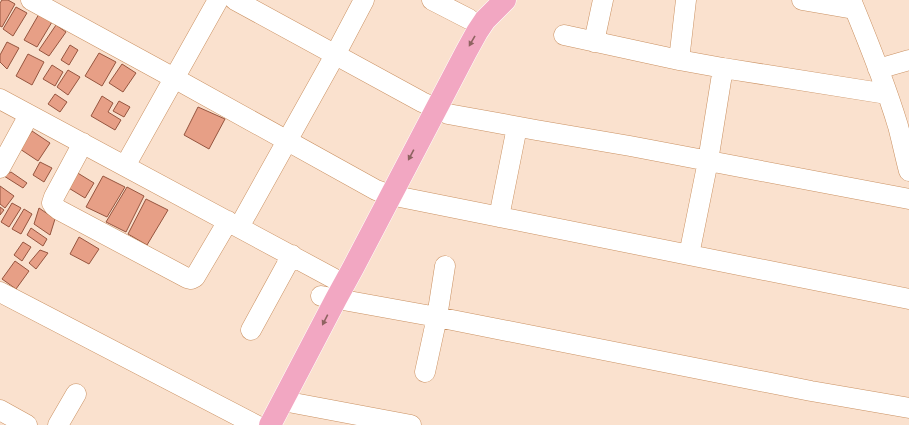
<svg xmlns="http://www.w3.org/2000/svg" width="909" height="425" font-family="Barlow,sans-serif">
	<style>
		.building { fill: #e79f86; stroke: #96553f }
		.lines { fill: none; stroke-linecap: round; stroke-linejoin: round }
		.minor-casing { stroke: #ca9162; stroke-width: 21 }
		.major-casing { stroke: #fff; stroke-width: 23 }
		.minor { stroke: #fff; stroke-width: 20 }
		.major { stroke: #f2a7c2; stroke-width: 22 }
		.oneway { fill: #8f6361 }
	</style>
	<rect width="100%" height="100%" fill="#fae1ce"/>
	<!-- building -->
	<path class="building" d="M2,0H8L15,4L2,27L0,26V3Z
		M16,7L27,13L13,36L3,29Z
		M39,14L52,22L37,47L24,40Z
		M56,25L66,32L49,56L39,50Z
		M7,42L19,48L7,69L0,62V55Z
		M70,45L78,50L69,65L61,60Z
		M99,53L116,62L102,86L85,76Z
		M28,54L44,62L32,85L16,76Z
		M122,64L136,73L123,92L109,83Z
		M52,65L63,72L55,86L43,79Z
		M68,70L80,77L68,95L57,87Z
		M55,94L67,102L60,112L48,104Z
		M102,96L113,103L108,112L121,120L115,130L91,116Z
		M119,101L130,107L124,117L113,111Z
		M198,107L225,119L209,149L184,135Z
		M32,131L50,143L38,161L20,149Z
		M40,162L52,168L44,182L33,175Z
		M11,172L27,183L23,188L4,176Z
		M76,172L94,183L85,198L67,187Z
		M103,176L125,187L107,217L86,207Z
		M0,186L14,196L5,208L0,204Z
		M127,187L144,196L126,232L106,222Z
		M146,199L168,210L147,245L128,234Z
		M12,203L21,208L9,227L1,222Z
		M0,207L4,210L0,215Z
		M39,208L55,219L50,235L34,224Z
		M24,209L32,214L21,234L12,229Z
		M31,228L47,239L43,246L27,235Z
		M79,237L99,249L89,264L70,254Z
		M23,242L31,247L22,261L14,255Z
		M40,250L48,253L36,269L29,263Z
		M15,261L29,271L16,289L2,279Z"/>
	<g class="lines">
		<defs>
			<path id="minor" d="M31,0L174,78L376,190L390,195L909,299
				M235,0L422,102L448,114L536,130L630,146L909,199
				M432,0L469,19
				M802,0L854,9
				M851,0C868,41 885,83 898,126C902,141 905,156 909,171
				M564,35L679,60L723,68L887,94
				M594,42L603,0
				M679,60L686,0
				M878,69L909,60
				M0,99L344,284
				M83,143L54,197L52,203L54,206L59,210L187,278L191,279L195,277L228,221
				M125,166L218,0
				M0,168L29,115
				M499,217L517,127
				M239,227L335,55L364,0
				M689,255L708,161L723,68
				M0,292L256,425
				M321,296L437,317L811,391L909,408
				M251,330L292,255
				M425,372L437,317L445,266
				M283,401L411,425
				M0,410L27,425
				M58,425L76,394"/>
			<path id="major" d="M270,425L336,299L353,268L466,52L477,32L485,20L505,0"/>
		</defs>
		<!-- minor casing -->
		<use href="#minor" class="minor-casing"/>
		<!-- major casing -->
		<use href="#major" class="major-casing"/>
		<!-- minor -->
		<use href="#minor" class="minor"/>
		<!-- major -->
		<use href="#major" class="major"/>
	</g>
	<!-- one-way arrows -->
	<defs><path id="oneway-solid" d="M-6-.8H1V-3.2L6.5 0L1 3.2V.8H-6Z"/></defs>
	<g class="oneway">
		<use href="#oneway-solid" transform="translate(472 41) rotate(120)"/>
		<use href="#oneway-solid" transform="translate(411 155) rotate(118)"/>
		<use href="#oneway-solid" transform="translate(325 320) rotate(117)"/>
	</g>
</svg>
